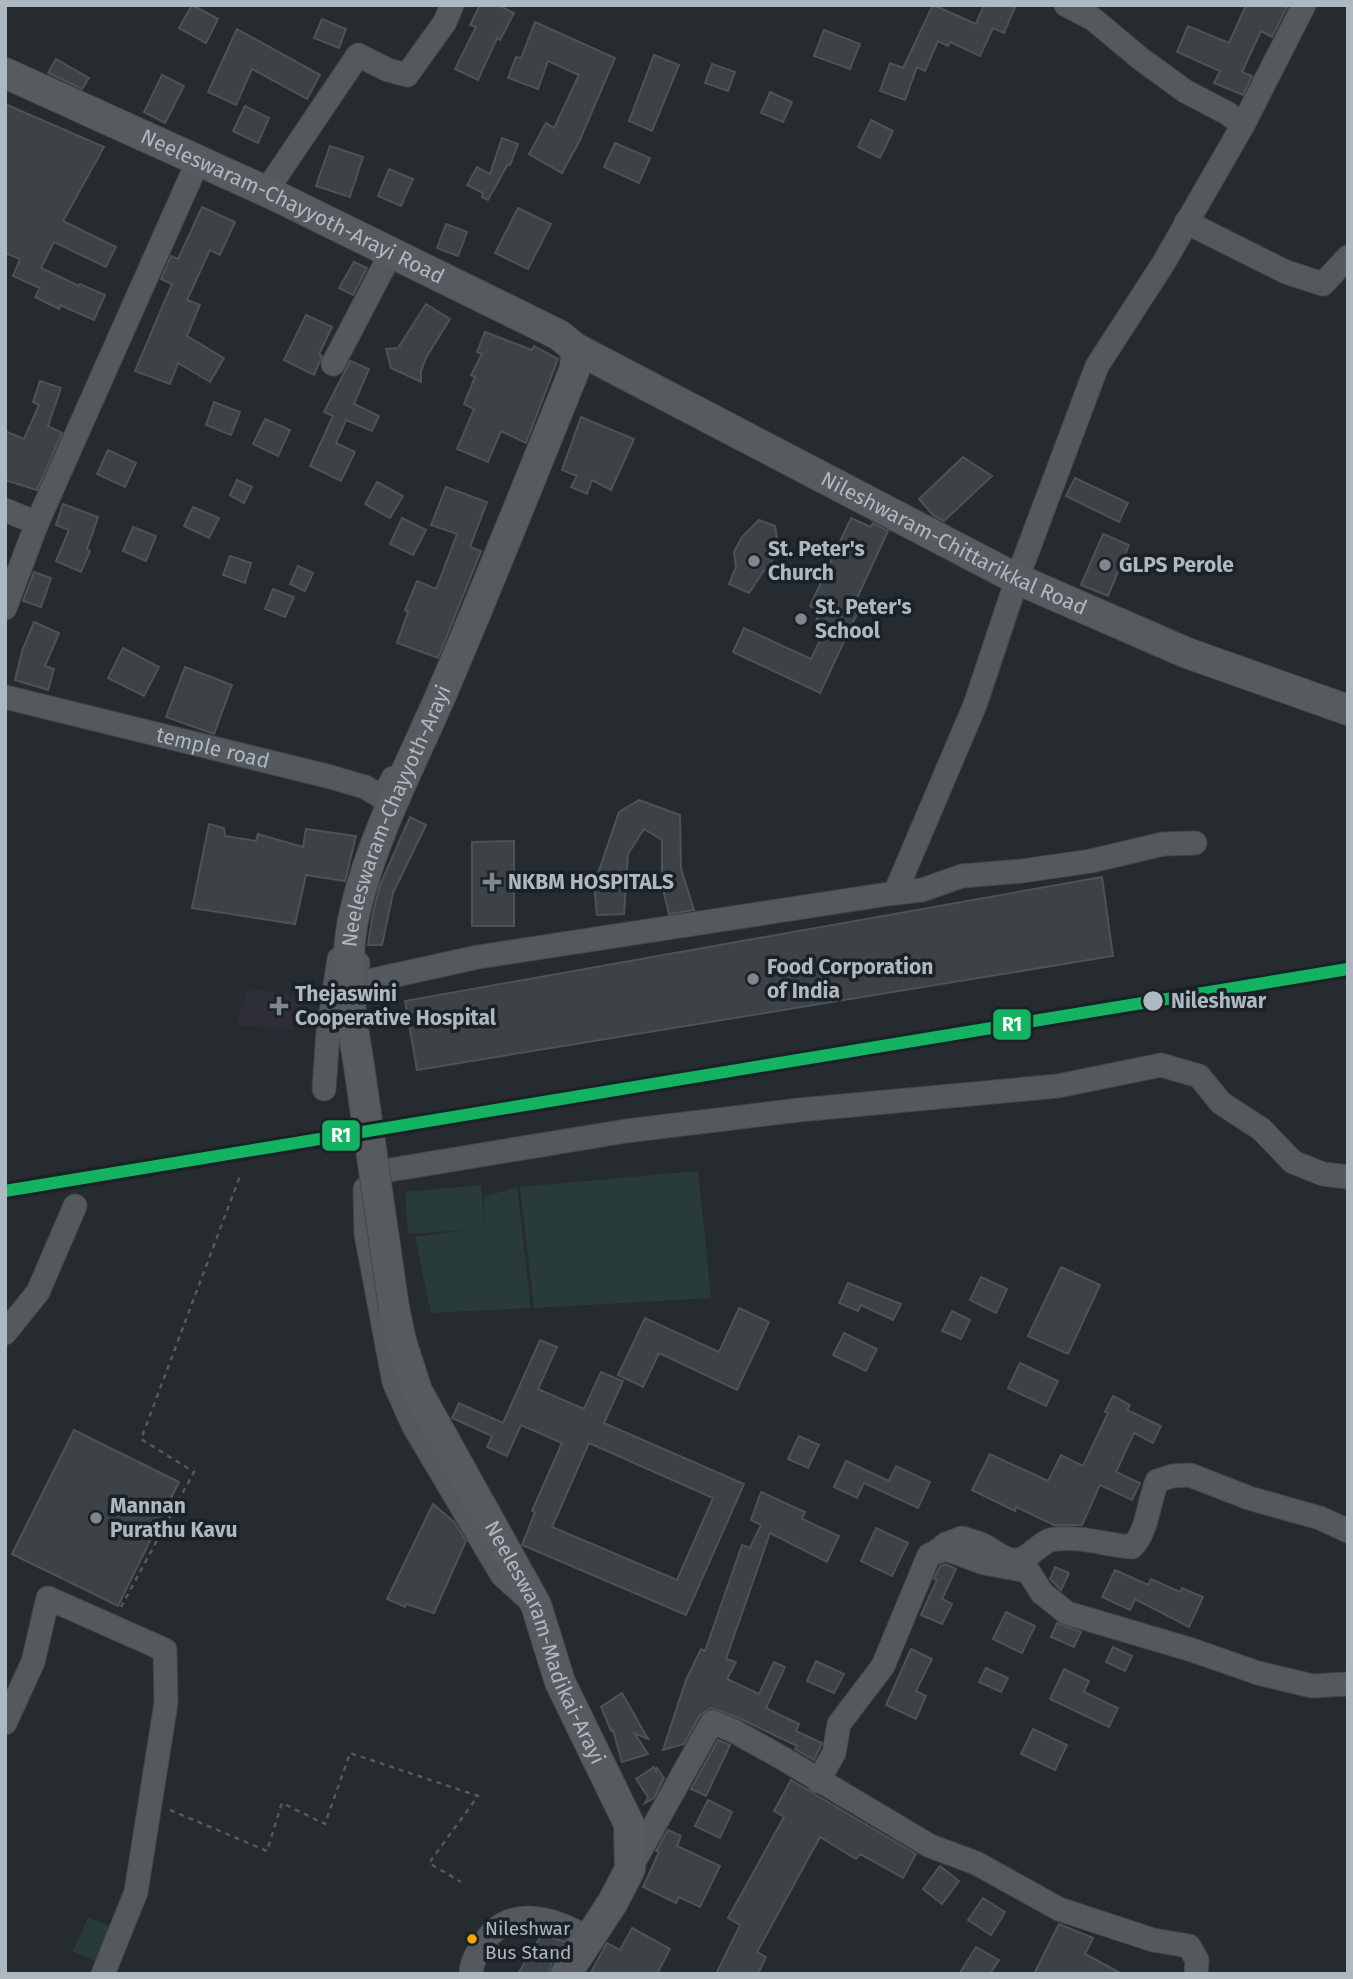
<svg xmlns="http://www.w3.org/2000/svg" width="1353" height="1979" font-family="'Fira Sans',sans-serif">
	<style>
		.medical { fill: #2d2e38 }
		.green { fill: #293b39 }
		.building { fill: #3d4246; stroke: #4d5257; stroke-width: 2; fill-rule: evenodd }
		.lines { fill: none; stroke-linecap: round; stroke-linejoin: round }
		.minor-casing { stroke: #42474a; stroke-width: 25 }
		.major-casing { stroke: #42484c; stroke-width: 32 }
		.path { stroke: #54595c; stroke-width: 2.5; stroke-dasharray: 5 5; stroke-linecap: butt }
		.minor { stroke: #54595e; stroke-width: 23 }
		.major { stroke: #575b5f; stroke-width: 30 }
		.major-bridge-casing { stroke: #42484c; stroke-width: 32; stroke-linecap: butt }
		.major-bridge { stroke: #575b5f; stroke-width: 30 }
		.rail-1-casing { stroke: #1a2228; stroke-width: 18 }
		.rail-1 { stroke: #13b361; stroke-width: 12 }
		.poi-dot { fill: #7e878e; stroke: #1a2228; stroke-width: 2.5 }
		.stop-dot { fill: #aeb8c1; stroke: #1a2228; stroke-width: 2.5 }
		.bus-dot { fill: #f7a600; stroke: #1a2228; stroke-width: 2.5 }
		.labels { text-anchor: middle; stroke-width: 7; stroke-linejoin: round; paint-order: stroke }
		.bus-label { font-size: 19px; fill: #aeb8c1; stroke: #1a2228; text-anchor: start }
		.street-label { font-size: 21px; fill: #aeb8c1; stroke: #1a2228 }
		.poi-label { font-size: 21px; font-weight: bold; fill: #aeb8c1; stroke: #1a2228; text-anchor: start }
		.stop-label { font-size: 21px; font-weight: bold; fill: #aeb8c1; stroke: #1a2228; text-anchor: start }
		.line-badge { stroke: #1a2228; stroke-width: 2.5 }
		.badge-label { font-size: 19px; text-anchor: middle; font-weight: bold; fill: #fff }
	</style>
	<rect width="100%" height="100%" fill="#252b2f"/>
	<!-- medical -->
	<path class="medical" d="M247,988L317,999L314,1014H293V1030L236,1025Z"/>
	<!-- green -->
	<path class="green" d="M698,1171L711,1298L534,1308L520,1187Z
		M481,1185L485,1226L484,1197L517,1187L531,1308L431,1313L415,1237L465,1230L408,1234L405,1192Z
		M88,1917L128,1934L113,1968L73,1952Z"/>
	<!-- building -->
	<path class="building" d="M192,5L218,19L206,43L179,28Z
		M480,5H498L514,13L500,40L497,38L478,80L455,69L476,27L470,25Z
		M933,5L976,24L984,5H1016L1004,33L993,28L980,56L950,42L948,46L938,41L925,71L917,67L905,100L880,91L890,63L903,68Z
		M1246,5H1288L1272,37L1261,31L1242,72L1252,76L1243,95L1214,83L1220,71L1177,52L1188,26L1229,43Z
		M322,19L346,29L339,48L314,38Z
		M535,22L615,58L579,142L562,173L529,154L546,123L554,128L579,75L548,61L538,89L508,78L516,57L521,58Z
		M237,29L320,75L307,99L252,69L236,105L208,92Z
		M824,30L860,44L850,69L814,56Z
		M654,55L679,65L652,131L629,121Z
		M56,59L89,78L82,89L48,73Z
		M712,64L735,72L728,91L705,83Z
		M162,75L184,86L165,123L144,112Z
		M770,92L792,102L783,122L761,113Z
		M5,104L104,147L63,221L116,247L106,267L54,242L41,268L79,286L80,284L105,295L94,320L60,305L59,309L35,297L40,288L13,276L20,259L5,253Z
		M245,106L269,118L258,143L233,131Z
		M871,120L893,131L880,158L858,147Z
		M502,138L518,144L510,165L508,164L488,200L482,197L483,193L467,185L477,167L490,174Z
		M615,143L650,158L639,183L604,167Z
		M330,146L363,157L350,197L316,186Z
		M389,169L413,179L401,206L378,196Z
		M202,207L235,222L220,255L210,250L187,300L200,305L187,336L224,358L210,382L178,363L170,384L135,371L172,284L161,279L171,256L178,259Z
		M518,208L551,224L528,269L495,253Z
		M446,224L467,232L458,256L437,248Z
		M354,262L367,268L353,295L339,288Z
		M426,304L450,319L427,356L421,371V382L391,368L386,349L398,348Z
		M306,315L332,327L319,354L322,356L314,375L284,360Z
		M485,332L532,350L534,346L558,359L526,443L501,431L488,462L457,449L474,409L464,404L475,377L471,375L482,354L477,352Z
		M350,361L369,369L354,404L379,416L372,431L346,420L336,443L355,452L341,481L310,466L333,416L324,412Z
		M40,381L61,388L48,426L62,433L37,490L5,480V431L24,439L39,405L33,402Z
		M214,402L240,412L231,435L206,425Z
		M581,417L634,439L611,490L592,480L587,494L571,487L577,476L562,470Z
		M265,419L290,430L278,456L253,444Z
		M108,450L136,463L125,487L97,474Z
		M963,457L992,476L944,521L934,516L919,499Z
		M1075,478L1128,503L1119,522L1066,496Z
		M237,480L252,487L244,503L230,495Z
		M377,482L403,496L390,518L365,504Z
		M446,487L487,502L470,547L481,551L438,658L397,643L408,612L405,610L417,581L436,589L457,534L431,525Z
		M63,504L98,517L87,549L90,551L81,572L56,561L69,530L56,525Z
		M193,507L219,518L209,538L184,526Z
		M402,518L426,530L413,555L390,544Z
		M851,518L871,527L873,523L888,531L852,609L858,612L820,693L733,652L744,628L811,659L826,628L815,623L821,611L810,606Z
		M759,520L775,526L778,544L770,566L763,572L749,593L729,584L736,567L734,552L742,537Z
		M133,527L156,536L146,561L123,551Z
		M1103,534L1129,545L1108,596L1081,585Z
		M230,556L251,563L245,583L223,575Z
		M298,566L313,573L305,591L290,584Z
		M34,572L51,578L41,607L23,601Z
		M273,589L294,597L285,617L265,609Z
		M34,622L59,633L45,666L54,669L48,690L15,680L22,651Z
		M123,648L159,667L144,696L108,678Z
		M185,667L232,685L214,734L166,717Z
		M639,800L680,815L681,869L694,910L669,914L662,885V840L644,829L628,854L624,914L597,915L594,885L619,812Z
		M410,817L426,825L393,893L382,945H368L373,912L380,885Z
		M209,824L224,828L225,836L256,841L258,834L303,847L306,829L356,836L345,881L306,875L295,924L192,908Z
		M514,841V926H472V842Z
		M1102,877L1113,956L417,1070L405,1001Z
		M1061,1267L1100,1285L1068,1354L1028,1336Z
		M981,1277L1007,1289L996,1313L970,1300Z
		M848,1283L901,1304L893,1320L861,1305L858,1311L839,1303Z
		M739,1308L769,1322L737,1390L659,1353L643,1387L618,1375L645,1318L719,1352Z
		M952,1311L970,1320L961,1339L942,1331Z
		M844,1333L877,1349L866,1371L833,1355Z
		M540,1340L557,1347L538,1389L584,1409L601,1372L623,1381L604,1423L744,1484L686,1615L522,1545L535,1512L532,1511L562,1443L521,1425L507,1456L487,1447L492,1436L452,1418L459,1403L503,1423ZM589,1443L713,1498L677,1580L552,1527Z
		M1020,1363L1058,1381L1046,1406L1008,1388Z
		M1113,1396L1130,1405L1127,1410L1161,1426L1153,1443L1134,1433L1116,1472L1140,1483L1132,1500L1100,1485L1082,1525H1054L1016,1507L1015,1511L972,1490L990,1454L1048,1481L1061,1455L1083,1466L1108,1413L1105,1412Z
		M74,1430L179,1482L118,1606L12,1554Z
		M799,1436L819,1445L808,1468L788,1459Z
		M846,1461L889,1481L896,1466L930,1482L918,1508L864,1483L857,1498L834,1487Z
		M761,1492L805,1512L802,1519L839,1536L827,1562L770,1533L726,1659L736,1662L727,1679L759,1694L774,1662L785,1667L766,1708L799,1724L796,1731L822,1743L821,1745L814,1760L795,1749L797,1746L739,1718L711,1708L700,1715L684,1744L663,1750L686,1680L701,1649L705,1651L742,1545L750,1548L761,1525L751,1520Z
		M433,1504L454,1522L466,1541L434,1613L406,1604L405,1607L387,1599Z
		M876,1528L908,1543L892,1576L861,1561Z
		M945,1564L956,1569L942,1599L952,1604L942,1624L921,1615L937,1580L934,1579L940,1566Z
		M1055,1567L1069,1573L1061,1590L1050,1579Z
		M1115,1570L1148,1585L1151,1579L1180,1592L1182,1588L1203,1597L1189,1627L1135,1599L1130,1610L1102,1597Z
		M1006,1612L1035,1626L1022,1653L993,1639Z
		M1057,1623L1081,1632L1074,1647L1051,1637Z
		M1113,1647L1132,1656L1125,1671L1106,1662Z
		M911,1649L932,1659L916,1691L926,1696L916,1719L886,1705Z
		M816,1661L844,1674L834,1693L807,1681Z
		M986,1668L1008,1678L1001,1692L979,1682Z
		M1064,1669L1089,1681L1084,1692L1118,1708L1109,1727L1050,1699Z
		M622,1693L648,1739L634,1733L648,1754L622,1762L613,1730L611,1731L601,1707Z
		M1033,1729L1067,1745L1055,1770L1021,1754Z
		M718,1740L730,1745L706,1796L691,1789Z
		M654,1767L656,1772L657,1768L664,1778L654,1798L645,1803L648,1797L636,1779Z
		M791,1780L916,1854L903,1878L860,1854L856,1859L820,1837L757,1952L766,1957L758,1974H716L740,1925L728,1918L784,1817L774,1811Z
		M708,1800L732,1812L720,1838L695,1826Z
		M668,1830L681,1836L677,1846L720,1866L700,1907L679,1897L676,1903L643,1887L659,1852L656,1851Z
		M940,1866L959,1881L942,1904L923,1889Z
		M983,1898L1005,1912L991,1935L968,1920Z
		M1059,1924L1093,1938L1085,1954L1122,1974H1034Z
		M632,1928L670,1949L657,1974H590L607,1943L620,1950Z
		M542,1934L566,1942L551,1964L549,1974H518Z
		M976,1947L999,1960L990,1974H959Z"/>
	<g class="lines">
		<defs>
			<g id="minor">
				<path d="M1066,5L1093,19L1141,59L1185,91L1227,113L1243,125"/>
				<path d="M272,194L273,181L358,55L388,70L407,75L445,22L452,5"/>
				<path d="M1186,222L1286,272L1323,284L1348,257"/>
				<path d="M333,364L391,253"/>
				<path d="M5,510L37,523L5,608"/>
				<path d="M37,523L198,161"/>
				<path id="s1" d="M5,697L327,776L365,787L383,798L393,778L397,779"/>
				<path d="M895,893L922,890L962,876L1022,871L1091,861L1163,844L1195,843"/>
				<path d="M358,963L355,984L478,957L895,893L975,705L1017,579L1097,366L1163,264L1243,125L1304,5"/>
				<path d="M324,1089L328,1032L339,959"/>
				<path d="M5,1333L38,1292L75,1206"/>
				<path d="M936,1552L946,1544L962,1538C969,1540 976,1542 983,1545C993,1550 1001,1558 1012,1560C1030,1562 1038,1541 1055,1539C1082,1536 1106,1545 1132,1547C1148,1531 1148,1503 1157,1481L1172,1476L1190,1475L1249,1498L1320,1518L1348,1531"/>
				<path d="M525,1596L502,1575L413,1425L394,1382L366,1234L365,1189L384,1171L626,1131L799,1110L1058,1086L1161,1065L1199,1076L1221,1103L1261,1129L1293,1162L1323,1174L1348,1177"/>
				<path d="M5,1723L33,1662L48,1598L165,1650L166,1703L136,1892L103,1974"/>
				<path d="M818,1781L834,1753L839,1724L883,1666L929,1555L946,1549L984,1563L1028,1571L1042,1593L1067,1613L1192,1650L1258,1673L1312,1686L1348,1684"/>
				<path d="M630,1869L712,1722L734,1731L784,1759L930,1846L976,1863L1059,1909L1153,1940L1189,1946L1197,1960L1196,1974"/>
				<path d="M471,1974C472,1959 478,1952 486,1940C512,1904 556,1919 588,1938"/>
			</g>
			<g id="major">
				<path id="s2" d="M5,73L272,194L559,335L575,348L1017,579L1187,653L1348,710"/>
				<path id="s3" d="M358,1059C349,1009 343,958 356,907C374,834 411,764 441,695C487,588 530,480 574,371L576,360L575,348"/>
				<path id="s4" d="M394,1308L401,1341L417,1391L536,1605L560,1682L629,1824L630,1869L613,1902L566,1974"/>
			</g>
		</defs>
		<!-- minor casing -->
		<use href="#minor" class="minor-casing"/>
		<!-- major casing -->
		<use href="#major" class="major-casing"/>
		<!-- path -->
		<path class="path" d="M121,1607L194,1472L141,1439L240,1176
			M170,1810L267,1851L282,1803L325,1824L350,1753L478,1796L429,1863L461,1882"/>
		<!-- minor -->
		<use href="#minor" class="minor"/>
		<!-- major -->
		<use href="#major" class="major"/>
		<defs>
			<path id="major-bridge" d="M358,1059L394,1308"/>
		</defs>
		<!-- major-bridge casing -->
		<use href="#major-bridge" class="major-bridge-casing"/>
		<!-- major-bridge -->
		<use href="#major-bridge" class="major-bridge"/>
		<defs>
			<path id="rail-1" d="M5,1191L1348,969"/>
		</defs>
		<!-- rail-1 casing -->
		<use href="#rail-1" class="rail-1-casing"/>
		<!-- rail-1 -->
		<use href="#rail-1" class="rail-1"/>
	</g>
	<!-- markers -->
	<g class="poi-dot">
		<circle cx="754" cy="561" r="7"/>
		<circle cx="1105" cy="565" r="7"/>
		<circle cx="801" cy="619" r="7"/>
		<path d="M488.5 871.5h7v7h7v7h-7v7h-7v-7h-7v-7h7z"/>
		<circle cx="753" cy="979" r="7"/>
		<path d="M275.5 995.5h7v7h7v7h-7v7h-7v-7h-7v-7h7z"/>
		<circle cx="96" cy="1518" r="7"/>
	</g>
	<circle class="stop-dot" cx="1153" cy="1001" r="11"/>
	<circle class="bus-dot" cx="472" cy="1939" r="6"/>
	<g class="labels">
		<!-- bus labels -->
		<g class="bus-label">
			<text x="485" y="1935">Nileshwar<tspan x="485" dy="24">Bus Stand</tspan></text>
		</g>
		<!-- street labels -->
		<g class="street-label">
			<text dy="7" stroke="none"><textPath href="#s2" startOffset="317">Neeleswaram-Chayyoth-Arayi Road</textPath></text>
			<text dy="7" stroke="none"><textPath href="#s2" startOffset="1060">Nileshwaram-Chittarikkal Road</textPath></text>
			<text dy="7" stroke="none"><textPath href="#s1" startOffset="214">temple road</textPath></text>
			<text dy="7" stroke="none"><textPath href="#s3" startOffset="252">Neeleswaram-Chayyoth-Arayi</textPath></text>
			<text dy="7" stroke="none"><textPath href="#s4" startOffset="369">Neeleswaram-Madikai-Arayi</textPath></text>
		</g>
		<!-- poi labels -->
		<g class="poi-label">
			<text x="768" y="556">St. Peter's<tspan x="768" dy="24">Church</tspan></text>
			<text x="1119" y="572">GLPS Perole</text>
			<text x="815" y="614">St. Peter's<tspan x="815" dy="24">School</tspan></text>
			<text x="508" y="889">NKBM HOSPITALS</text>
			<text x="767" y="974">Food Corporation<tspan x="767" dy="24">of India</tspan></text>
			<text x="295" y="1001">Thejaswini<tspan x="295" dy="24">Cooperative Hospital</tspan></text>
			<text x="110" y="1513">Mannan<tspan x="110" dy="24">Purathu Kavu</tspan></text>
		</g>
		<!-- stop labels -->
		<g class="stop-label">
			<text x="1171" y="1008">Nileshwar</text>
		</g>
	</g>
	<g class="line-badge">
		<rect x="992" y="1008" width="40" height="33" rx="7" fill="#13b361"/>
		<rect x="321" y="1119" width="40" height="33" rx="7" fill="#13b361"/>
	</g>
	<g class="badge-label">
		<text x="1012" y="1031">R1</text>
		<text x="341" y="1142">R1</text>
	</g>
	<!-- border -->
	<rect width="1353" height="1979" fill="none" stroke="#aeb8c1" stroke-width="14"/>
</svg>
